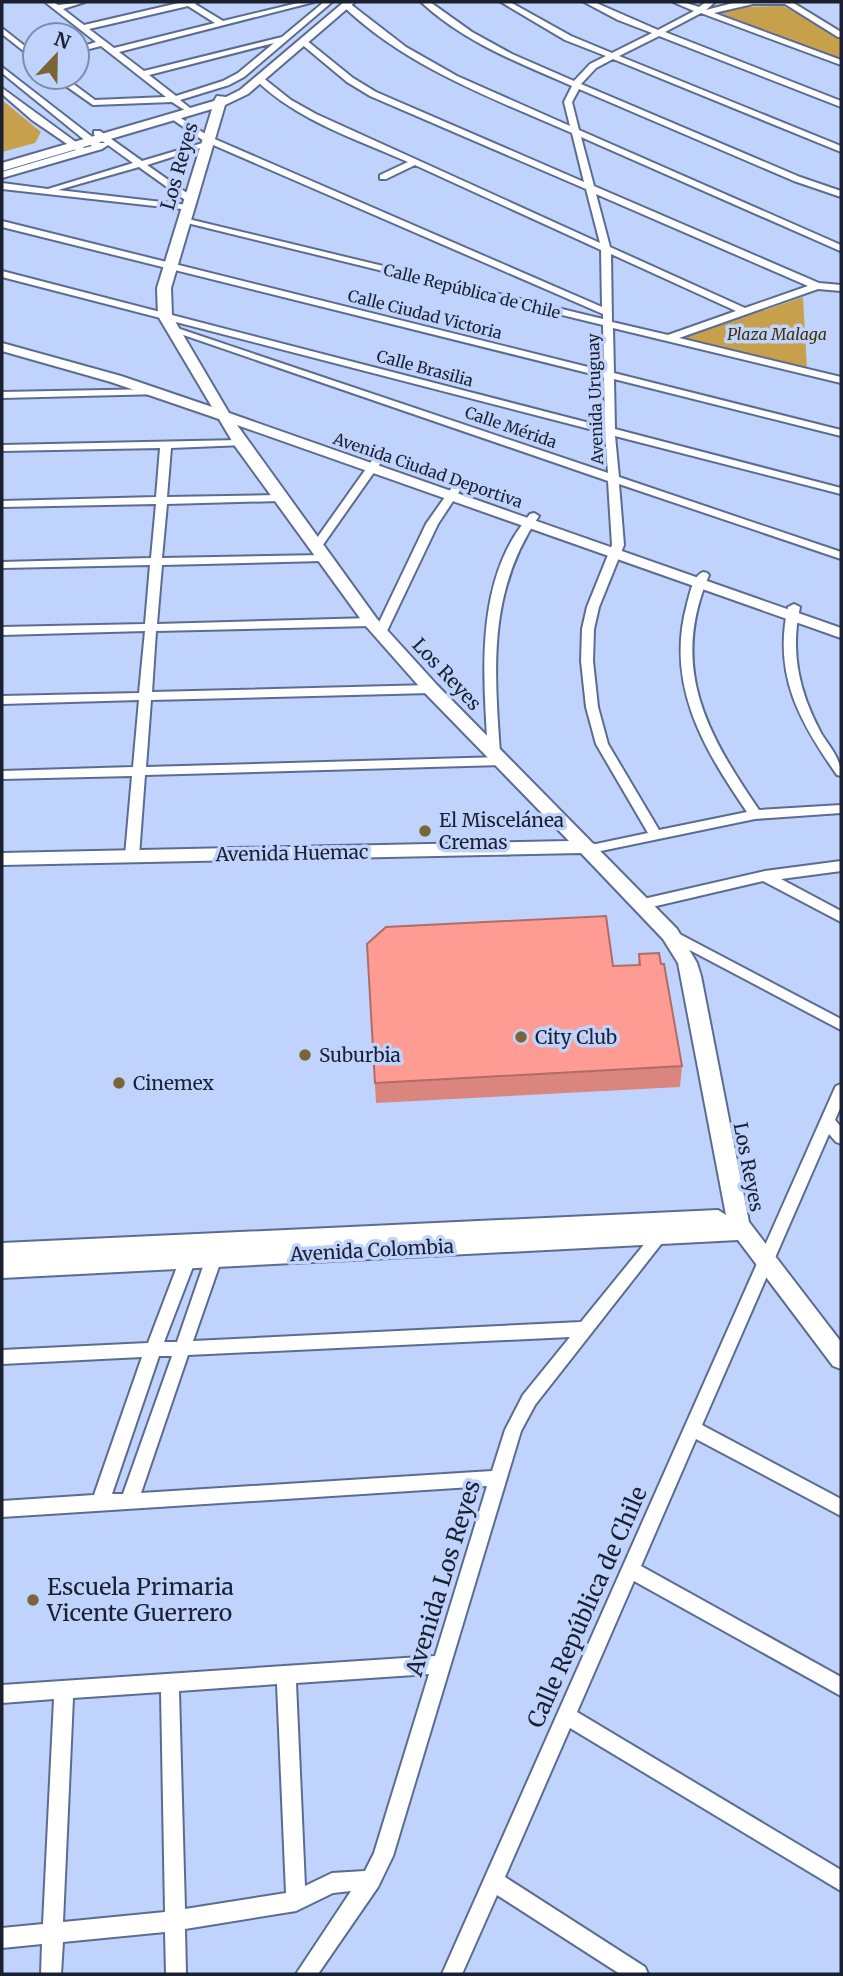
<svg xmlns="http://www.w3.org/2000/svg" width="843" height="1976" font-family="Merriweather,serif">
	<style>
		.green { fill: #c6a04a }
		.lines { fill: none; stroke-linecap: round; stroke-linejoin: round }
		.street-casing { stroke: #5c6c91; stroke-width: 4 }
		.secondary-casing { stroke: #5c6c91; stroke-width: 4 }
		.street { fill: #fff; fill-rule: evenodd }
		.secondary { fill: #fff; fill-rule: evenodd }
		.wall { fill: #da857e }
		.building { fill: #fe9b92; stroke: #b26c66; stroke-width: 2 }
		.poi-dot { fill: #7a6534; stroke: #c0d3fd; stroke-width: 2.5 }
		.labels { text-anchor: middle; stroke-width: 7; stroke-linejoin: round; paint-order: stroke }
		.far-street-label { font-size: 16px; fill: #1a2030; stroke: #c0d3fd }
		.far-park-label { font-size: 16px; font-style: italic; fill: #413107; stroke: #c0d3fd }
		.street-label { font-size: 19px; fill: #1a2030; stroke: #c0d3fd }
		.poi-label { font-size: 19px; fill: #1a2030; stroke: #c0d3fd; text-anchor: start }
		.near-street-label { font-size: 23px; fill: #1a2030; stroke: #c0d3fd }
		.near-poi-label { font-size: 23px; fill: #1a2030; stroke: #c0d3fd; text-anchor: start }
	</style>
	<rect width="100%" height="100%" fill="#c0d3fd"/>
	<!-- green -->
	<path class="green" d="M783,6L841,37V60L721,13L739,7Z
		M2,100L41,132L35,143L2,152Z
		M803,297L807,369L683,338Z"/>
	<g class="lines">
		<defs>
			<path id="street" d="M45,2H54L58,5L85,2L63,9L84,25L183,2H198L195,4L223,21L302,2H314L119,52L144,71L282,37L324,2H332L244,77L229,85L180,100L190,108L186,111L172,102L93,105L56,79L55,77H64L95,100L166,97L101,46L77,52V48L96,42ZM188,6L215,23L114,48L89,29ZM274,43L238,73L223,81L176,96L149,75Z
				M421,2H430L472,32L512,54L574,81L590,64L606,56L565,40L501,2H510L571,36L612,53L652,33L618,20L584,2H594L658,30L694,11L673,2H683L699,7L706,2H715L706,10L737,2H792L841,32V37H838L785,4H753L714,13L841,60V65L701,13L665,32L841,101V107L659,36L619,56L841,146V152L613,59L596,68L581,84L800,177L841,191V197L794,181L579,89L572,102L579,130L841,245V251L838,250L581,137L594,186L819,283L841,285V291L818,289L679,338L841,377V383L613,328L614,373L841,430V436L614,379L615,429L841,488V494L615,436L619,477L841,552V559L619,484L624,545L599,607L594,629L593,661L598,707L608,744L659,830L747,812C703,748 665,684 687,604C690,593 693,576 703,572L707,573L709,575C669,668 707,734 759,810L841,805V813L755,819L596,852L578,850L576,847L583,843L596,844L648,833L596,744L586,707L581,661L582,629L587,607L612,545L608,481L166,329L174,327L608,473L605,433L2,277V271L605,427L604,377L2,227V221L604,371L603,325L179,221L184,218L603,319V314L204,141L169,117L176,115L210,137L602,307L601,250L415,165L386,179H380V175L408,162C356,139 296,120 255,79L262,77L291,100L316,114L600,243L586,189L370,96L347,82L299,42L306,40L353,78L376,92L584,182L572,133C492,98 406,67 342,5L349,3L406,47L457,76L570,126L564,102L572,86C519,63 464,42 421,2ZM596,194L808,286L745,308L610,247ZM611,254L736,311L668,335L612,322Z
				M2,28L35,54V60L2,34Z
				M2,67L100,143H105L94,135V131H100L142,161L206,142L210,145L147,165L194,198V202H188L139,167L58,190L188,205L193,208L191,210L2,189V183L48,189L133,163L108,145L102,149L2,178V172L76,150L32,120L2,94V88L84,148L92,146L2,73Z
				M157,389L162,392L161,394L2,398V392Z
				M240,440L244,441V445L171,448L167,497L279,495L284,498L279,501L167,504L162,558L323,555L329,558L323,561L162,565L157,624L371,618L377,622L371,626L156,631L152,692L431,685L437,689L431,693L151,700L146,767L502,757L508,761L502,765L145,775L139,856L132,861L125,856L132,776L2,779V771L133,767L139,700L2,704V696L139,693L145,631L2,635V627L145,624L150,565L2,568V562L151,558L156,504L2,507V501L156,497L160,448L2,451V445Z
				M377,458L382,461L320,549H312V545L373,459Z
				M456,486L461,489L438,524L386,633L380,637L376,636L374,633L426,524L452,487Z
				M534,513L539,516C488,591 494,666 500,753L494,757L488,753C484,684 476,603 512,540C517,531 524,522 530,514Z
				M794,604L800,607C790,653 799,692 821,733C830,748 841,758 841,776L837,775C799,721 773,674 788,607Z
				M841,861V871L781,879L841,911V922L763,881L639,910L632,905L639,900L765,871Z
				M670,929L841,1019V1030L665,937L663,934Z
				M841,1084V1106L835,1120L841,1127V1144L836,1142L829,1134L702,1425L841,1499V1516L696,1439L641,1566L841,1677V1696L634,1581L577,1712L841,1870V1891L570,1728L505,1877L645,1967L648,1974H620L497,1895L462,1974H442L834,1090L836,1086Z
				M664,1224L669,1226L672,1230L669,1234L535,1405L521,1431L393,1856L378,1887L318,1974H296L351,1891L333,1893L296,1911L185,1929L186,1974H166L165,1932L63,1942L61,1974H41L42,1944L2,1948V1928L43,1924L54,1699L2,1703V1685L435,1656L487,1486L2,1517V1501L94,1495L142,1357L2,1364V1350L148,1343L183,1251L185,1246L191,1245L197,1246L199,1251L164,1342H177L208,1252L210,1247L216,1246L222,1247L224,1252L193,1341L581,1322L659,1226ZM570,1337L523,1395L505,1430L492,1471L141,1493L188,1355ZM159,1356H172L123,1494H112ZM429,1674L374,1853L365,1871L332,1873L305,1886L296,1683ZM277,1684L286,1893L185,1909L179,1691ZM161,1692L165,1912L63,1922L73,1698Z"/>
			<path id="secondary" d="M344,2H355L248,94L225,105L171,288L172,316L229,413L841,628V638L237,425L377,619L437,685L677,929L697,963L701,976L749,1222L841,1342V1369L833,1366L738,1240L2,1278V1243L718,1210L726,1215L678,963L663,939L581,853L2,865V853L569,841L425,693L365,625L235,446L219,419L111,382L2,351V343L121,376L212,407L158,316L157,288L212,109L2,171V163L214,101L217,96L226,97L240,90Z"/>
		</defs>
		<!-- street casing -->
		<use href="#street" class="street-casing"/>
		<!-- secondary casing -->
		<use href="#secondary" class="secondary-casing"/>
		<!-- street -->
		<use href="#street" class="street"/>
		<!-- secondary -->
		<use href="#secondary" class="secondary"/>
	</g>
	<!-- wall -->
	<path class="wall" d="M367,944L613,966L638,965L639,954L682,1066L680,1087L376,1103Z"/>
	<!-- building -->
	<path class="building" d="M606,916L613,966L640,965L639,954L659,953L661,964H664L682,1066L375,1083L367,944L386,927Z"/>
	<!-- markers -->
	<g class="poi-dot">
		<circle cx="425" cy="831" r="7"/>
		<circle cx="521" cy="1037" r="7"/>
		<circle cx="305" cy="1055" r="7"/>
		<circle cx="119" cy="1083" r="7"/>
		<circle cx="33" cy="1600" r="7"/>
	</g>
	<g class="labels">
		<!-- far-street labels -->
		<g class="far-street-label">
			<text transform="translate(472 291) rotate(14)" y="6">Calle República de Chile</text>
			<text transform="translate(425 314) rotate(14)" y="6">Calle Ciudad Victoria</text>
			<text transform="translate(425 368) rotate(15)" y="6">Calle Brasilia</text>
			<text transform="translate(595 399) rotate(-92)" y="6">Avenida Uruguay</text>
			<text transform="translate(511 427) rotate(19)" y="6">Calle Mérida</text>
			<text transform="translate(428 470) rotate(19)" y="6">Avenida Ciudad Deportiva</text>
		</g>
		<!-- far-park labels -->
		<g class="far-park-label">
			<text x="777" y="340">Plaza Malaga</text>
		</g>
		<!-- street labels -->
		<g class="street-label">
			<text transform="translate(179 166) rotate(-74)" y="7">Los Reyes</text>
			<text transform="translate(447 674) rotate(47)" y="7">Los Reyes</text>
			<text transform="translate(292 853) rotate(-1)" y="7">Avenida Huemac</text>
			<text transform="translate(749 1167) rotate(79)" y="7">Los Reyes</text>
			<text transform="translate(372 1250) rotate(-3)" y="7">Avenida Colombia</text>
		</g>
		<!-- poi labels -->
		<g class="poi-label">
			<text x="439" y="827">El Miscelánea<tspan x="439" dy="22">Cremas</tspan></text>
			<text x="535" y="1044">City Club</text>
			<text x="319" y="1062">Suburbia</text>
			<text x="133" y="1090">Cinemex</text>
		</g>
		<!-- near-street labels -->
		<g class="near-street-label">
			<text transform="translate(443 1578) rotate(-73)" y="8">Avenida Los Reyes</text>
			<text transform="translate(587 1607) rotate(-66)" y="8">Calle República de Chile</text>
		</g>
		<!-- near-poi labels -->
		<g class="near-poi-label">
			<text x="47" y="1595">Escuela Primaria<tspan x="47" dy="26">Vicente Guerrero</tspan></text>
		</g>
	</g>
	<!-- border -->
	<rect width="843" height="1976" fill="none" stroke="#1a2030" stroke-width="7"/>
	<!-- north arrow -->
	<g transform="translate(56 56) rotate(22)"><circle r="33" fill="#c0d3fd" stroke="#7e8bab" stroke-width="2"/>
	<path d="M0-5L12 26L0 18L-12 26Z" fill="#7a6534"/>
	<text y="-10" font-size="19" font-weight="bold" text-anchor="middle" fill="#1a2030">N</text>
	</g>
</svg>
